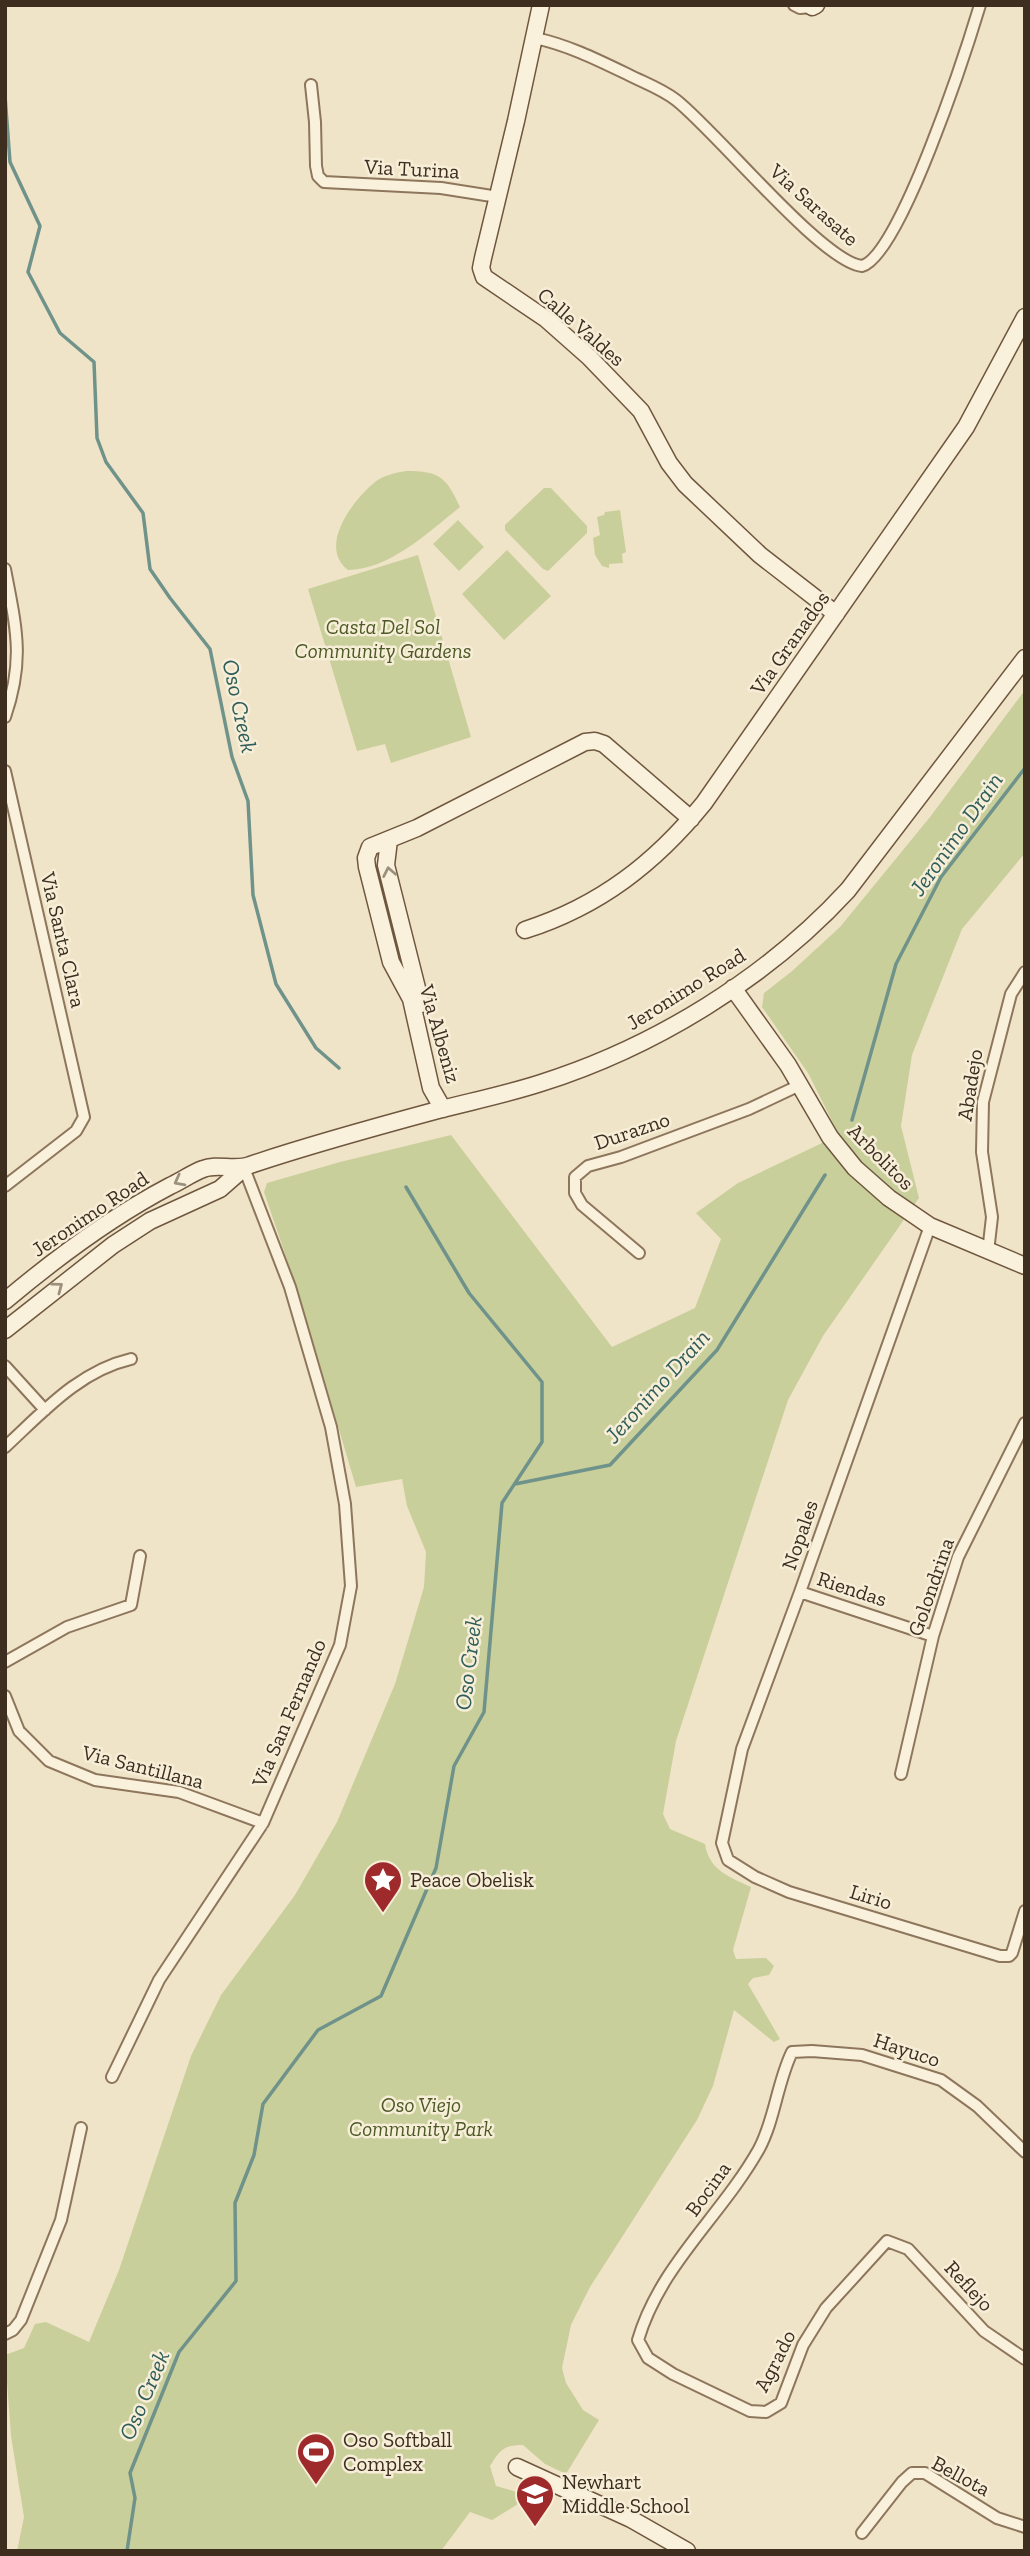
<svg xmlns="http://www.w3.org/2000/svg" width="1030" height="2556" font-family="'Zilla Slab',serif">
	<style>
		.green { fill: #c9cf9b }
		.lines { fill: none; stroke-linecap: round; stroke-linejoin: round }
		.stream { stroke: #6f938a; stroke-width: 3.5 }
		.street-casing { stroke: #8d765c; stroke-width: 14 }
		.secondary-casing { stroke: #6f573f; stroke-width: 19 }
		.street { stroke: #faf1dc; stroke-width: 10 }
		.secondary { stroke: #faf1dc; stroke-width: 16 }
		.oneway { stroke: #9c907e }
		.labels { text-anchor: middle; stroke-width: 5; stroke-linejoin: round; paint-order: stroke }
		.street-label { font-size: 21px; fill: #3d2e20; stroke: #f7eed8 }
		.park-label { font-size: 21px; font-style: italic; fill: #4d5a26; stroke: #f7eed8 }
		.poi-label { font-size: 21px; fill: #3d2e20; stroke: #f7eed8; text-anchor: start }
		.water-label { font-size: 23px; font-style: italic; fill: #2f5d5a; stroke: #f7eed8 }
	</style>
	<rect width="100%" height="100%" fill="#f0e4c8"/>
	<!-- green -->
	<path class="green" d="M406,471C440,471 446,477 460,507C430,531 389,570 348,570C317,546 354,499 375,482C384,475 395,473 406,471Z
		M544,488H551L587,526V533L548,571L543,569L505,530V525Z
		M620,510L626,552L622,554L623,563L609,564V568L602,566L595,555L593,538L600,535L597,517L604,515L605,512Z
		M458,520L484,547L459,571L433,544Z
		M507,550L551,596L504,640L462,594Z
		M418,555L471,737L391,763L385,744L357,751L308,589Z
		M1025,690V853L962,929L912,1055L901,1126L919,1198L823,1336L788,1400L676,1741L663,1814L670,1829L705,1844C709,1870 729,1877 751,1887L733,1950L736,1959L766,1958L774,1966L769,1975L753,1978L748,1984L780,2039L774,2042L734,2010L713,2086L697,2120L590,2287L571,2325L562,2368L566,2383L583,2410L599,2420L566,2474L545,2464L523,2445C503,2445 500,2450 490,2466L496,2486L531,2496L492,2520L470,2512L441,2551H17L24,2517L11,2436L5,2355L24,2348L35,2324L46,2322L89,2342L119,2270L191,2056L221,1995L295,1895L337,1822L395,1684L424,1587L426,1552L407,1506L402,1479L356,1487L300,1298L264,1192L267,1183L340,1162L451,1135L612,1347L695,1308L721,1239L696,1213L738,1183L839,1135L808,1073L762,1007L764,993L791,972L840,927L930,817Z"/>
	<g class="lines">
		<!-- stream -->
		<path class="stream" d="M5,96L10,162L40,226L28,272L60,333L94,362L97,438L106,462L143,513L150,569L170,598L210,649L232,757L248,801L253,895L276,984L316,1048L339,1068
			M852,1120L896,964L941,877L1025,768
			M515,1484L610,1465L717,1350L825,1175
			M127,2551L135,2498L130,2473L179,2352L236,2281L235,2203L254,2155L263,2104L318,2030L381,1996L436,1868L454,1766L484,1712L502,1503L542,1442V1382L469,1293L406,1187"/>
		<defs>
			<path id="street" d="M794,5L800,8L812,7
				M535,38C568,45 598,60 629,75C645,83 662,89 676,100C716,131 822,262 862,266C900,256 967,48 980,5
				M311,85L315,122L316,166L318,176L324,182L441,188L498,197
				M5,569C16,627 25,659 5,717
				M5,771L84,1117L76,1131L5,1186
				M930,1226L800,1592L742,1749L722,1843L728,1860L755,1877L789,1892L1000,1956H1009L1012,1953L1025,1911
				M988,1252L992,1217L982,1152L983,1102L1011,994L1025,972
				M639,1253L582,1205L575,1193V1177L588,1166L621,1157L749,1109L800,1085
				M5,1366L45,1410
				M5,1447C43,1412 79,1371 131,1359
				M800,1592L933,1636
				M5,1662L67,1627L131,1605L140,1556
				M5,1696L19,1731L49,1761L95,1780L179,1792L263,1823
				M901,1774L933,1636L958,1557L1025,1423
				M112,2077L159,1980L263,1823L340,1645L351,1586L345,1504L331,1427L290,1287L244,1168
				M1025,2152L977,2106L941,2080L862,2055L812,2051L792,2052C777,2083 775,2119 759,2149C722,2215 660,2265 638,2340L648,2358L673,2374L750,2411L766,2412L781,2403L803,2345L826,2308L887,2241L908,2249L984,2331L1025,2359
				M5,2334L13,2330L21,2320L61,2220L81,2128
				M862,2533L902,2482L912,2473H925L997,2518L1025,2527"/>
			<path id="secondary" d="M541,5L516,121L483,258L481,268L484,277L546,319L589,357L641,411L669,463L685,484L760,555L836,614
				M812,7L816,5
				M389,840L386,865L421,1004
				M525,930C600,906 655,863 704,803L966,427L1025,317
				M733,988L788,1065L830,1137L855,1168L889,1198L930,1226L1025,1266
				M443,1109L431,1088L411,999L391,962L367,867L366,858L370,847L417,828L585,742L595,741L604,744L691,819
				M5,1301C56,1258 111,1217 170,1186C181,1181 192,1173 203,1169C217,1163 235,1171 250,1165C312,1144 375,1127 438,1110C473,1101 507,1094 541,1083C655,1047 767,978 848,890L1025,658
				M5,1330L113,1245L150,1221L220,1189L244,1168
				M517,2467L631,2519L687,2551"/>
		</defs>
		<!-- street casing -->
		<use href="#street" class="street-casing"/>
		<!-- secondary casing -->
		<use href="#secondary" class="secondary-casing"/>
		<!-- street -->
		<use href="#street" class="street"/>
		<!-- secondary -->
		<use href="#secondary" class="secondary"/>
	</g>
	<!-- one-way arrows -->
	<defs><path id="oneway-chevron" d="M-2-3.5L2.5 0L-2 3.5" fill="none" stroke-width="1.6" stroke-linecap="round" stroke-linejoin="round" transform="scale(1.75)"/></defs>
	<g class="oneway">
		<use href="#oneway-chevron" transform="translate(389 872) rotate(-101)"/>
		<use href="#oneway-chevron" transform="translate(179 1181) rotate(152)"/>
		<use href="#oneway-chevron" transform="translate(58 1287) rotate(-37)"/>
	</g>
	<!-- icons -->
	<defs>
		<symbol id="sight-pin" viewBox="-11 -11 22 30"><path d="M0 17L-7.5 6A9.5 9.5 0 1 1 7.5 6Z" fill="#9e2a2b" stroke="#f7eed8"/><path d="M0-6L1.8-2.2L6-1.7L2.9 1.2L3.7 5.4L0 3.3L-3.7 5.4L-2.9 1.2L-6-1.7L-1.8-2.2Z" fill="#fff"/></symbol>
		<symbol id="stadium-pin" viewBox="-11 -11 22 30"><path d="M0 17L-7.5 6A9.5 9.5 0 1 1 7.5 6Z" fill="#9e2a2b" stroke="#f7eed8"/><path d="M0-5a6.5 5 0 1 0 0 10a6.5 5 0 1 0 0-10ZM-3.5-1.8h7v3.6h-7Z" fill="#fff"/></symbol>
		<symbol id="school-pin" viewBox="-11 -11 22 30"><path d="M0 17L-7.5 6A9.5 9.5 0 1 1 7.5 6Z" fill="#9e2a2b" stroke="#f7eed8"/><path d="M0-5L7-2L0 1L-7-2ZM-4 1L0 2.5L4 1V4Q0 6-4 4Z" fill="#fff"/></symbol>
	</defs>
	<g fill-rule="evenodd">
		<use href="#sight-pin" x="361" y="1858" width="44" height="60"/>
		<use href="#stadium-pin" x="294" y="2430" width="44" height="60"/>
		<use href="#school-pin" x="513" y="2472" width="44" height="60"/>
	</g>
	<g class="labels">
		<!-- street labels -->
		<g class="street-label">
			<text transform="translate(412 169) rotate(3)" y="7">Via Turina</text>
			<text transform="translate(814 205) rotate(42)" y="7">Via Sarasate</text>
			<text transform="translate(581 327) rotate(41)" y="7">Calle Valdes</text>
			<text transform="translate(790 643) rotate(-55)" y="7">Via Granados</text>
			<text transform="translate(63 940) rotate(77)" y="7">Via Santa Clara</text>
			<text transform="translate(686 989) rotate(-32)" y="7">Jeronimo Road</text>
			<text transform="translate(440 1034) rotate(74)" y="7">Via Albeniz</text>
			<text transform="translate(970 1085) rotate(-81)" y="7">Abadejo</text>
			<text transform="translate(632 1131) rotate(-19)" y="7">Durazno</text>
			<text transform="translate(881 1157) rotate(45)" y="7">Arbolitos</text>
			<text transform="translate(90 1214) rotate(-34)" y="7">Jeronimo Road</text>
			<text transform="translate(800 1535) rotate(-71)" y="7">Nopales</text>
			<text transform="translate(931 1587) rotate(-71)" y="7">Golondrina</text>
			<text transform="translate(852 1589) rotate(18)" y="7">Riendas</text>
			<text transform="translate(289 1713) rotate(-67)" y="7">Via San Fernando</text>
			<text transform="translate(143 1767) rotate(14)" y="7">Via Santillana</text>
			<text transform="translate(871 1897) rotate(17)" y="7">Lirio</text>
			<text transform="translate(907 2050) rotate(18)" y="7">Hayuco</text>
			<text transform="translate(708 2189) rotate(-54)" y="7">Bocina</text>
			<text transform="translate(969 2286) rotate(47)" y="7">Reflejo</text>
			<text transform="translate(775 2361) rotate(-63)" y="7">Agrado</text>
			<text transform="translate(961 2476) rotate(28)" y="7">Bellota</text>
		</g>
		<!-- park labels -->
		<g class="park-label">
			<text x="383" y="634">Casta Del Sol<tspan x="383" dy="24">Community Gardens</tspan></text>
			<text x="421" y="2112">Oso Viejo<tspan x="421" dy="24">Community Park</tspan></text>
		</g>
		<!-- poi labels -->
		<g class="poi-label">
			<text x="410" y="1887">Peace Obelisk</text>
			<text x="343" y="2447">Oso Softball<tspan x="343" dy="24">Complex</tspan></text>
			<text x="562" y="2489">Newhart<tspan x="562" dy="24">Middle School</tspan></text>
		</g>
		<!-- water labels -->
		<g class="water-label">
			<text transform="translate(240 706) rotate(78)" y="8">Oso Creek</text>
			<text transform="translate(956 834) rotate(-55)" y="8">Jeronimo Drain</text>
			<text transform="translate(657 1386) rotate(-48)" y="8">Jeronimo Drain</text>
			<text transform="translate(468 1663) rotate(-83)" y="8">Oso Creek</text>
			<text transform="translate(144 2395) rotate(-67)" y="8">Oso Creek</text>
		</g>
	</g>
	<!-- border -->
	<rect width="1030" height="2556" fill="none" stroke="#3d2e20" stroke-width="14"/>
</svg>
